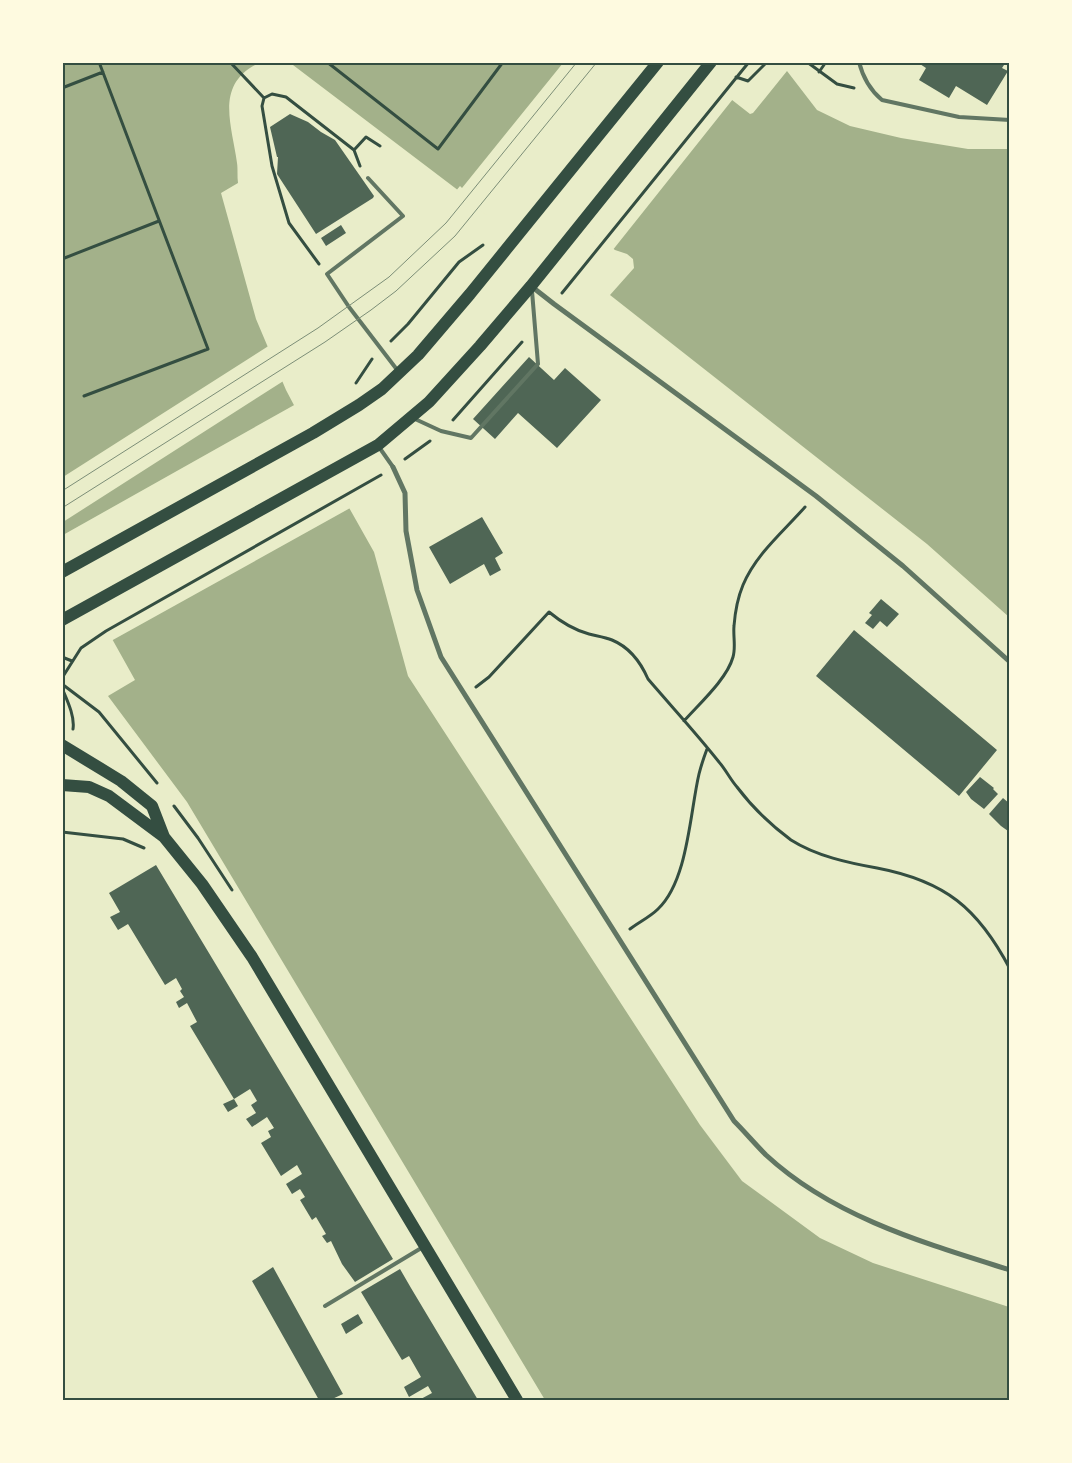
<svg xmlns="http://www.w3.org/2000/svg" width="1072" height="1463" font-family="Barlow,sans-serif">
	<style>
		.water { fill: #a3b18a }
		.pier { fill: #e9edc9 }
		.building { fill: #4f6655 }
		.lines { fill: none; stroke-linecap: round; stroke-linejoin: round }
		.path { stroke: #344e41; stroke-width: 3 }
		.service { stroke: #617663; stroke-width: 4 }
		.minor { stroke: #617663; stroke-width: 5 }
		.primary { stroke: #344e41; stroke-width: 12 }
		.tram { stroke: #7c8e77; stroke-width: 1 }
		.neatline { fill: none; stroke: #344e41; stroke-width: 2 }
	</style>
	<rect width="100%" height="100%" fill="#e9edc9"/>
	<!-- water -->
	<path class="water" d="M62,63H259C214,84 232,125 237,163C238,169 237,176 238,183L221,193L256,319L286,390L334,481L374,552L408,676L700,1125L742,1181L820,1238L873,1263L1009,1307V1400H545L187,802L108,696L135,680L63,551Z
		M286,63H696L727,96L750,114L753,113L787,71L817,110L850,126L901,138L968,149H1009V617L927,544L610,295L634,268L633,259L627,254L615,250L527,181L492,216L293,65Z"/>
	<!-- pier -->
	<path class="pier" d="M563,63H697L732,92L730,96L733,99L612,251L527,184L492,219L455,192L460,186L462,188Z
		M270,345L285,380L63,522V477Z
		M296,404L352,507L111,641L62,554L63,535Z"/>
	<!-- building -->
	<path class="building" d="M917,62H1006L1002,68L1008,71L987,105L956,86L949,98L919,80L926,68Z
		M290,114L308,122L321,132L335,140L374,196L373,198L316,234L277,174L278,157H277L270,127Z
		M341,225L346,233L326,246L321,238Z
		M529,357L554,380L565,368L601,400L557,448L518,413L495,439L473,419Z
		M482,517L503,553L495,558L501,570L490,576L484,564L450,584L429,547Z
		M881,599L899,614L887,627L880,621L873,629L865,623L872,615L869,613Z
		M854,630L997,750L959,796L816,676Z
		M980,777L994,788L993,789L998,794L984,809L971,799L966,792Z
		M1003,798L1010,804L1008,831L1001,826L989,814Z
		M156,865L393,1259L355,1282L342,1264L331,1241L327,1243L322,1236L326,1234L316,1217L312,1220L300,1200L305,1197L300,1189L292,1194L286,1184L302,1174L297,1165L281,1176L261,1143L271,1137L268,1131L274,1128L267,1117L252,1127L246,1119L256,1113L251,1105L257,1101L250,1089L234,1099L190,1026L197,1022L187,1003L179,1008L176,1002L184,997L180,991L182,989L176,978L165,985L128,924L118,930L110,917L120,912L109,893Z
		M234,1099L238,1106L228,1112L223,1104Z
		M273,1267L343,1394L330,1400H319L252,1281Z
		M400,1269L411,1288L478,1400H419L432,1393L428,1386L409,1397L404,1387L421,1377L409,1356L402,1360L361,1292Z
		M358,1314L363,1323L346,1334L341,1324Z"/>
	<g class="lines">
		<!-- path -->
		<path class="path" d="M230,62L264,98
			M327,62L438,149L503,62
			M807,62L837,84L854,88
			M819,72L826,62
			M736,77L748,81L767,62
			M62,88L103,72
			M264,98L262,106L272,166L289,223L319,264
			M264,98L272,94L286,97L354,150L360,166
			M354,150L366,137L380,146
			M62,259L159,221
			M562,293L749,62
			M391,341L408,324L459,262L483,245
			M356,383L372,359
			M84,396L208,349L99,62
			M453,420L522,342
			M405,459L430,441
			M62,657L72,661
			M62,678L81,648L106,631L381,475
			M62,684L99,712L157,783
			M476,687L489,677L549,612C561,622 574,630 589,634C597,636 605,637 612,640C629,647 641,663 648,679C672,707 697,734 719,762C726,770 730,779 737,787C752,807 771,825 791,840C816,856 849,863 877,868C945,881 978,908 1010,969
			M62,688C67,700 75,716 73,729
			M684,721C699,704 727,679 733,657C736,647 733,636 734,626C735,613 738,597 743,585C756,554 783,532 805,507
			M174,806L198,838L232,890
			M62,832L123,839L144,848
			M630,929C639,922 650,917 658,909C688,881 690,812 699,774C701,766 704,757 707,749"/>
		<!-- service -->
		<path class="service" d="M859,62C863,78 870,90 882,100L959,117L1010,120
			M368,178L403,216L327,274L349,307L398,371
			M415,419L441,431L471,438L538,364L532,291
			M379,447L393,467
			M325,1306L423,1247"/>
		<!-- minor -->
		<path class="minor" d="M531,286L554,304L816,496L903,566L1010,662
			M393,467L405,493L406,531L417,590L441,657L734,1121C745,1132 755,1144 766,1155C833,1217 924,1243 1010,1270"/>
		<!-- primary -->
		<path class="primary" d="M62,572L313,433L359,405L382,389L418,355L470,294L658,62
			M62,620L378,445L429,402L480,346L531,286L711,62
			M62,745L121,781L152,806L164,837
			M62,785L89,787L109,796L164,837L202,884L252,957L517,1400"/>
		<!-- tram -->
		<path class="tram" d="M62,491L318,328L389,277L446,223L577,62
			M62,508L325,342L371,310L396,291L455,236L597,62"/>
	</g>
	<!-- border -->
	<rect width="1072" height="1463" fill="none" stroke="#fefae0" stroke-width="128"/>
	<rect x="64" y="64" width="944" height="1335" class="neatline"/>
</svg>
